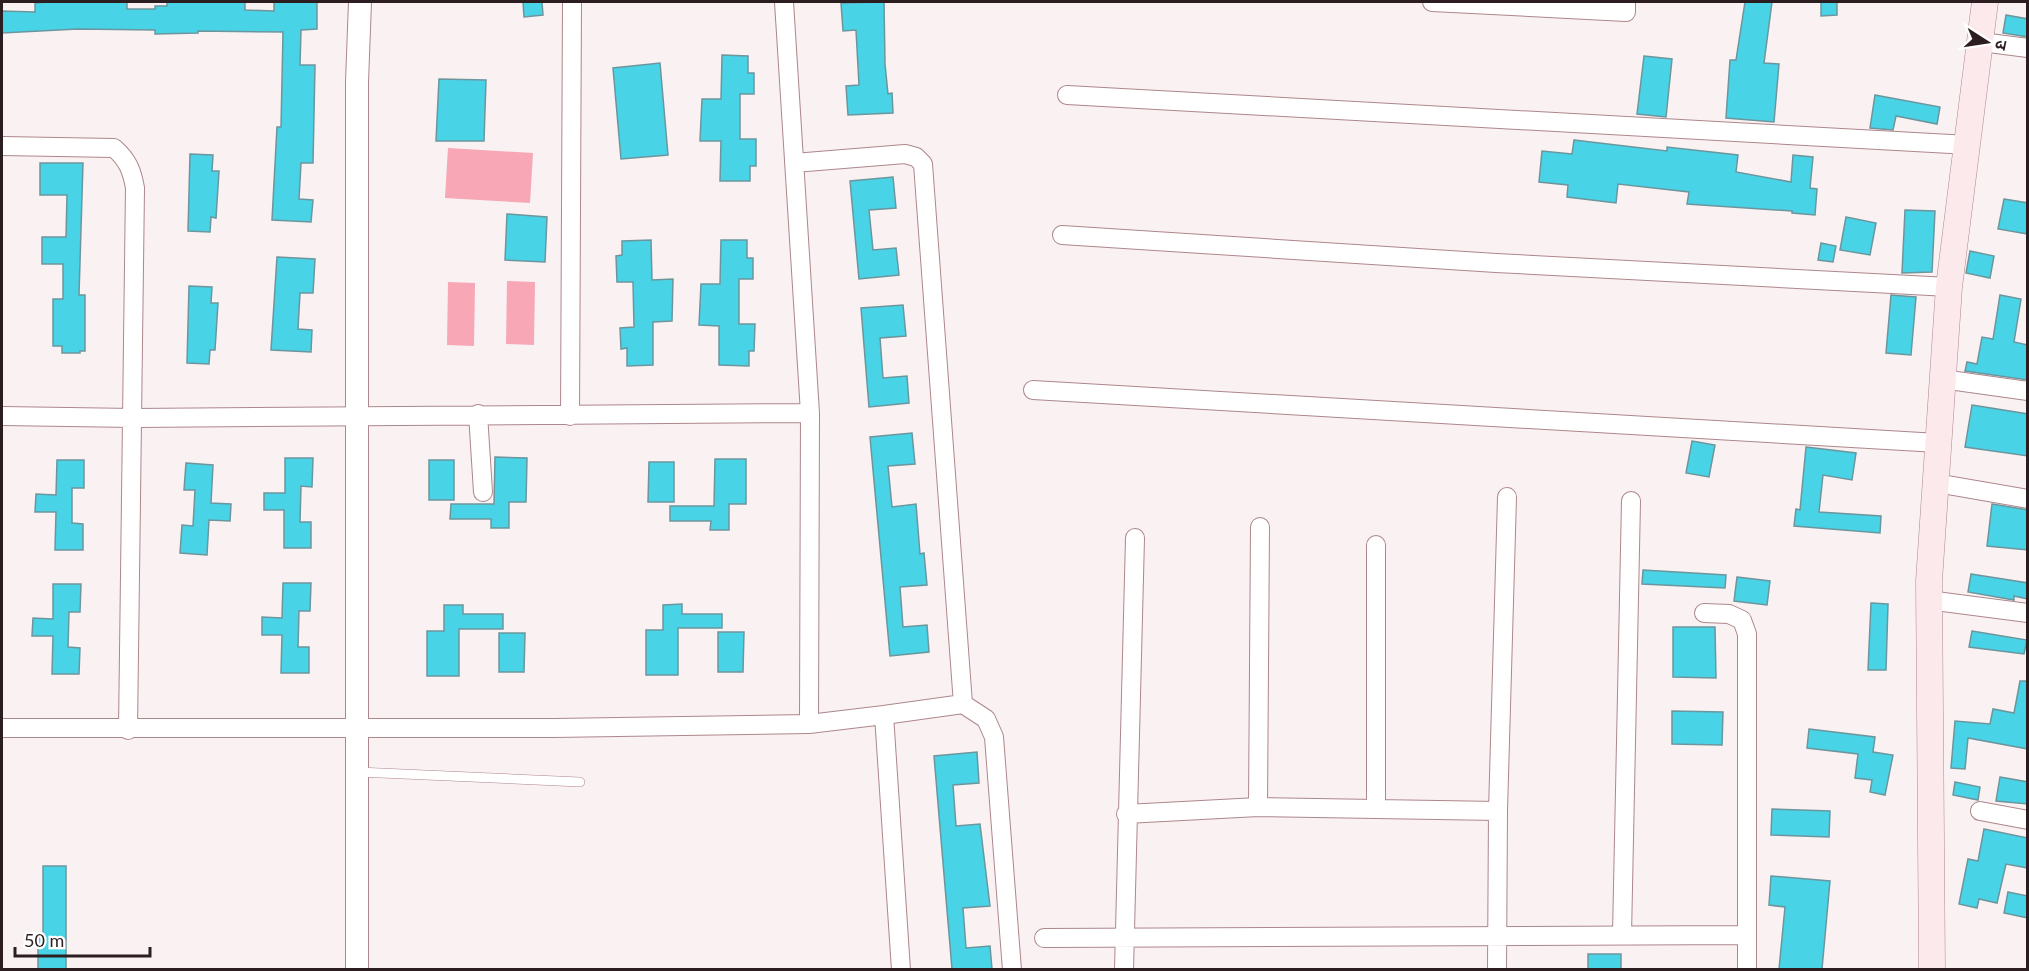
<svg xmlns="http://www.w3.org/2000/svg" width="2029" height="971" font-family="Lato,'Noto Sans Devanagari',sans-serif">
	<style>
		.garden { fill: #f7a7b5 }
		.building { fill: #49d3e7; stroke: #6c969d; stroke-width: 1.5 }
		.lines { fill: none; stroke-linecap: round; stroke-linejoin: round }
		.service-casing { stroke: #ad878c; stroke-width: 10 }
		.minor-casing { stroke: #ad878c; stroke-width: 20 }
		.tertiary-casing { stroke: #ad878c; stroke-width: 24 }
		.secondary-casing { stroke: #ad878c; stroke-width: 27 }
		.service { stroke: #fff; stroke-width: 9 }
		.minor { stroke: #fff; stroke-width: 18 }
		.tertiary { stroke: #fff; stroke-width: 22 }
		.secondary { stroke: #fce9ec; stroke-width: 26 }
	</style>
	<rect width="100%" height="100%" fill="#f9f1f2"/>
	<!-- garden -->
	<path class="garden" d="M448,148L533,153L530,203L445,198Z
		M507,281L535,282L534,345L506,344Z
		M448,282L475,283L474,346L447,345Z"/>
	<!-- building -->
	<path class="building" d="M47,2H127V9H155V6H167V2H245V10L274,11V2H317V29L301,30L300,65H315L313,163H301L299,199L313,200L311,222L272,220L277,127H281L283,32L198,31V33L155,34V30L78,29L2,33V11L35,12V3Z
		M523,2H542L543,15L524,17Z
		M884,2L885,64L888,94L892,93L893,113L848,115L846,86L859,85L856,30L843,31L841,3Z
		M1745,2H1772L1764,63L1779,64L1774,122L1726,118L1730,60H1736Z
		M1821,2H1837V15L1821,16Z
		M2006,15L2028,19V37L2003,33Z
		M722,55L748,56V73H754V94H740V139H756V166H750V181H720L721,141H700L702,99H721Z
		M1644,56L1672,59L1666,117L1637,114Z
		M660,63L668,155L621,159L613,68Z
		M439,79L486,80L484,141H436Z
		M1875,95L1940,107L1937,124L1896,116L1893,130L1870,128Z
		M1574,140L1667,151V147L1738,155L1736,172L1791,182L1793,155L1813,157L1810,188L1817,189L1815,215L1792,213V211L1687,204L1689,192L1618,184L1616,203L1567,197L1568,185L1539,182L1542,151L1572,154Z
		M190,154L213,155L212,171H219L216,218L211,217L210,232L188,231Z
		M40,163H83L79,295H85V351H80V353H62V346H53V299H63V264H42V237H66L67,195H40Z
		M893,177L896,208L869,210L873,250L896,248L899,275L859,279L850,181Z
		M2004,199L2028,203V234L1998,229Z
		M1905,210L1935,211L1932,272L1902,273Z
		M507,214L547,217L545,262L505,260Z
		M1846,217L1876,223L1870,255L1840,250Z
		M651,240L652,280L673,279L672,321L653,322V365L627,366V348L621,349L620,328L634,327L633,282H617L616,256L622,255V241Z
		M721,240H747V258H753V279H739V324H755L754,351H749V366L719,365V326L699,325L701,284H720Z
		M1821,243L1836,246L1833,262L1818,260Z
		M1970,251L1994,256L1990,278L1966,273Z
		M277,257L315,259L313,293H300L298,329L312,330L311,352L271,350Z
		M189,286L212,287L211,303H218L215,350H210L209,364L187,363Z
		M1891,295L1916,297L1911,355L1886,353Z
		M2000,295L2021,299L2014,342L2028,345V380L1965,371L1967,362L1977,364L1982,337L1993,339Z
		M903,305L906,336L880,338L883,378L907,376L909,403L869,407L861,308Z
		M1972,405L2028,414V456L1965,447Z
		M912,433L915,464L888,466L892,507L916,504L920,554L924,553L927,585L900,587L903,627L927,625L929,652L890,656L870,437Z
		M1692,441L1715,445L1709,477L1686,473Z
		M1806,447L1856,453L1852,480L1823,475L1819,512L1881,516L1880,533L1794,526L1796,509L1800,510Z
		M495,457L527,458L526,502H509V528H491V519H450L451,504H494Z
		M285,458H313L312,487L301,486L300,522H311V548H284V510H264V493H285Z
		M715,459H746V504H729V530H710L711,521H670V506H714Z
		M57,460H84V488H72V523L83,524V550H55L56,512H35L36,494L56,495Z
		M429,460H454V500H429Z
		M649,462H674V502H648Z
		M186,463L213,465L211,503L231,504L230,521L209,520L207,555L180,553L182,525L193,526L195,490H184Z
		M1992,504L2028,510V550L1987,546Z
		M1643,570L1726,575L1725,588L1642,584Z
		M1971,574L2028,583V599L2014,596V600L1968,592Z
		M1737,577L1770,581L1767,605L1734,601Z
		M283,583H311L310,611H299L298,647H309V673H281L282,635H262V617L282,618Z
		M53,584H81L80,612H69L68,647L80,648L79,674H52L53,636H32L33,618L53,619Z
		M1871,603L1888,604L1886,670H1868Z
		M682,604V614H722V628H678V675H646V630H663V605Z
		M444,605H463V614H503V629H459V676H427V631H444Z
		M1673,627H1715L1716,678L1673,677Z
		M1972,631L2027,640L2024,654L1969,647Z
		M718,632H744L743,672H718Z
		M499,633H525L524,672H499Z
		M2020,681H2028V749L1968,738L1965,769L1951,768L1955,721L1990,724L1993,709L2014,713Z
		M1672,711L1723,712L1722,745L1672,744Z
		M1809,729L1875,737L1873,752L1893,755L1885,795L1870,792L1872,780L1855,778L1858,754L1807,748Z
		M977,752L979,783L953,785L956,826L980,824L990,906L963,908L966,948L990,946L992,969H952L934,756Z
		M2000,777L2028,782V804L1996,801Z
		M1955,782L1980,787L1978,800L1953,795Z
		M1772,809L1830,811L1829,837L1771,835Z
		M1984,829L2028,838V868L2006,864L1997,903L1979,899L1977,908L1959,904L1968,859L1978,861Z
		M43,866H66V969H38V938H43Z
		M1771,876L1830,881L1822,969H1779L1785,907L1769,905Z
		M2008,892L2028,896V918L2004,913Z
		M1588,954H1621V969H1588Z"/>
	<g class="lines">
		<defs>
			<path id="service" d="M358,772L580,782"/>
			<path id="minor" d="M784,2L810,413L809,724
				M1432,2L1626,12V2
				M1981,42L2028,48
				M1067,95L1969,145
				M2,146L114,148C128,160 132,171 135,188L128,730
				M794,163L905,154L916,157L923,164L963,704L884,715L901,970
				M1062,235L1496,263L1949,287
				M1942,379L2028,391
				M1033,390L1938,443
				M478,414L483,492
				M2,416L133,418L810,413
				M570,416L572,2
				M1936,483L2028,499
				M1928,600L2028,613
				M1704,613L1729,614L1742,620L1747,634V970
				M963,704L986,719L994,737L1012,970
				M2,728H554L809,724L884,715
				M1258,807L1260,527
				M1376,809V545
				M1980,811L2028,820
				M1126,814L1258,807L1498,811
				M1622,935L1631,501
				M1044,938L1747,935
				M1124,970L1135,538
				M1497,970L1498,811L1507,497"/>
			<path id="tertiary" d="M357,970V82L360,2"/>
			<path id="secondary" d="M1932,970L1929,581L1949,287L1985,2"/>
		</defs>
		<!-- service casing -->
		<use href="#service" class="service-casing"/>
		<!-- minor casing -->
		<use href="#minor" class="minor-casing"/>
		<!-- tertiary casing -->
		<use href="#tertiary" class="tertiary-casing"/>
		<!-- secondary casing -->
		<use href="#secondary" class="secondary-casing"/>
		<!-- service -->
		<use href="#service" class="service"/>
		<!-- minor -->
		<use href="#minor" class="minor"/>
		<!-- tertiary -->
		<use href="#tertiary" class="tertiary"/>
		<!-- secondary -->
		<use href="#secondary" class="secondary"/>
	</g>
	<!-- border -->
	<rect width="2029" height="971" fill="none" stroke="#2c1e20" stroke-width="6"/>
	<!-- north arrow -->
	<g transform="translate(1987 42) rotate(102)" stroke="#ffffff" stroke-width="4.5" paint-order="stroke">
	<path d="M0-4.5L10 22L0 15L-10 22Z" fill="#2c1e20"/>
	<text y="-9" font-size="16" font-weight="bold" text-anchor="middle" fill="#2c1e20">उ</text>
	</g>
	<!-- scale -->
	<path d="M15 947v9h135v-9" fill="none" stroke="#2c1e20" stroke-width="3"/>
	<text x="24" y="947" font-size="18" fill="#2c1e20" stroke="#ffffff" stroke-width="4.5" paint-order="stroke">50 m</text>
</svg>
